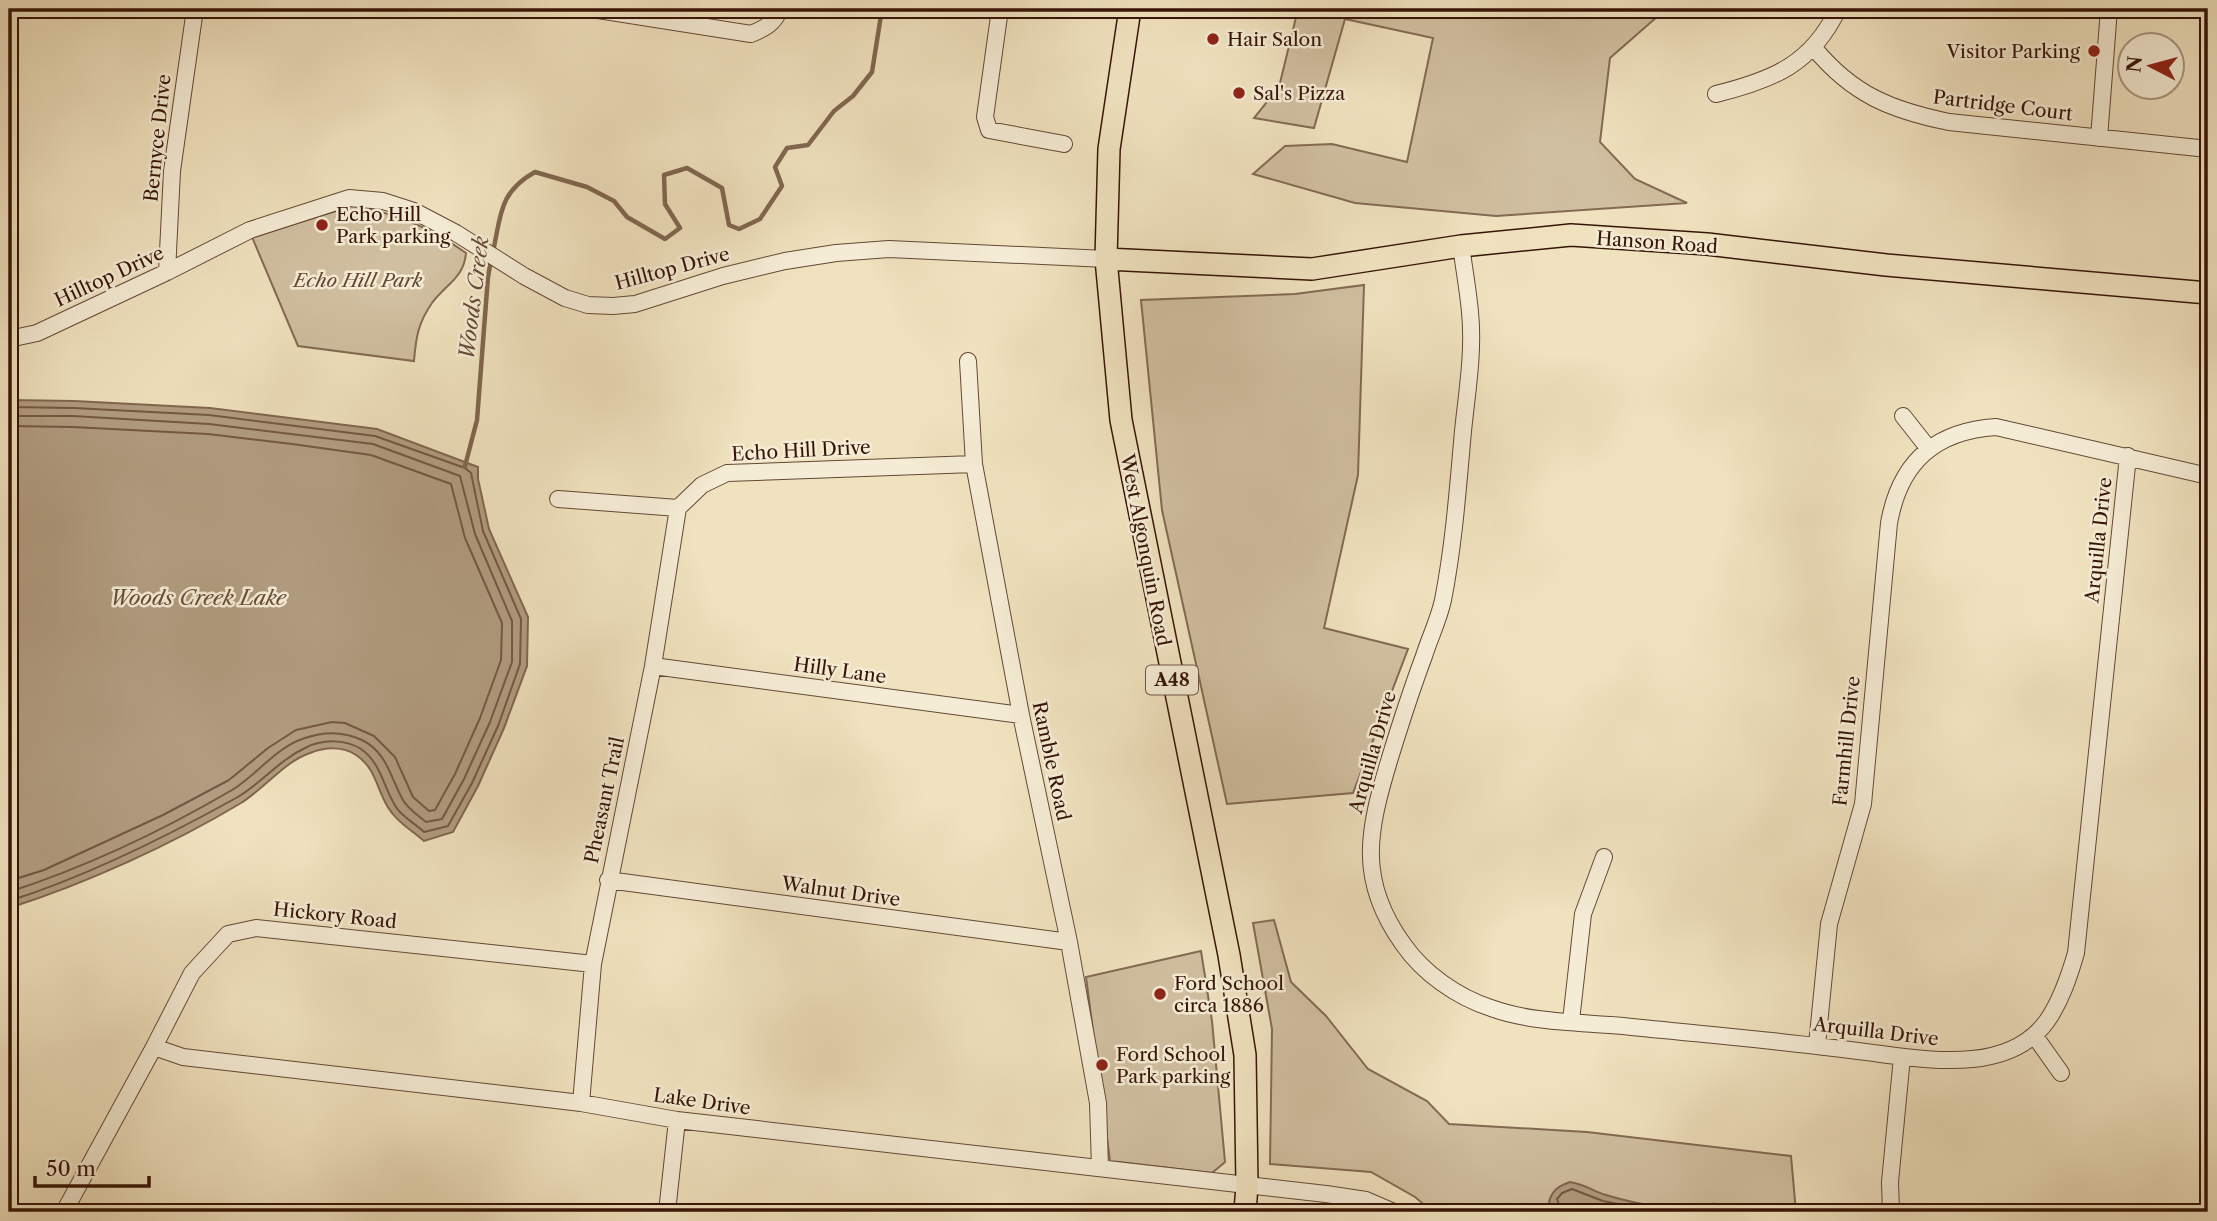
<svg xmlns="http://www.w3.org/2000/svg" width="2217" height="1221" font-family="'Libre Caslon Text',serif">
	<style>
		.green { fill: #d0bfa0; stroke: #836a53; stroke-width: 2 }
		.water { fill: #b19c80; stroke: #80664f; stroke-width: 2 }
		.lines { fill: none; stroke-linecap: round; stroke-linejoin: round }
		.shore { stroke: #745843; stroke-width: 2 }
		.stream { stroke: #80664f; stroke-width: 4.5 }
		.minor-casing { stroke: #644834; stroke-width: 18 }
		.major-casing { stroke: #361406; stroke-width: 24 }
		.minor { stroke: #f5ecd5; stroke-width: 16 }
		.major { stroke: #f0e2bf; stroke-width: 21 }
		.poi-dot { fill: #8f2418; stroke: #f5ecd5; stroke-width: 2.5 }
		.labels { text-anchor: middle; stroke-width: 5; stroke-linejoin: round; paint-order: stroke }
		.shield { fill: #f5ecd5; stroke: #6f5544; stroke-width: 2 }
		.shield-label { font-size: 18px; font-weight: bold; fill: #361406 }
		.poi-label { font-size: 19px; fill: #361406; stroke: #f5ecd5; text-anchor: start }
		.street-label { font-size: 19px; fill: #361406; stroke: #f5ecd5 }
		.park-label { font-size: 19px; font-style: italic; fill: #644734; stroke: #f5ecd5 }
		.water-label { font-size: 21px; font-style: italic; fill: #674a37; stroke: #f5ecd5 }
	</style>
	<rect width="100%" height="100%" fill="#f0e2bf"/>
	<filter id="stains"><feTurbulence type="fractalNoise" baseFrequency=".00286" numOctaves="4"/><feColorMatrix values="0 0 0 0 .2 0 0 0 0 .09 0 0 0 0 .02 0 0 0 .5 -.17"/></filter>
	<radialGradient id="worn" r=".72"><stop offset=".6" stop-color="#630" stop-opacity="0"/><stop offset="1" stop-color="#630" stop-opacity=".3"/></radialGradient>
	<!-- green -->
	<path class="green" d="M1298,9H1666L1610,58L1600,142L1635,179L1687,203L1496,216L1355,203L1253,174L1285,146L1332,144L1407,162L1433,38L1345,19L1314,128L1254,118L1279,87Z
		M355,205C400,216 428,226 466,253C464,278 446,284 432,303C418,323 416,337 414,361L298,346L252,237Z
		M1364,285L1358,475L1324,628L1408,649L1353,793L1227,804L1162,510L1141,300L1295,294Z
		M1274,920L1291,982L1326,1016L1368,1069L1427,1101L1449,1124L1587,1132L1791,1156L1796,1212H1433L1415,1197L1371,1172L1270,1164L1272,1029L1253,923Z
		M1201,951L1212,1021L1225,1162L1212,1173L1110,1161L1086,977Z"/>
	<!-- water -->
	<path class="water" d="M9,400L74,401L210,408L377,429L478,467V479L489,529L528,617L527,666L504,728L478,786L453,832L424,841C414,832 400,824 392,813C377,795 378,769 356,755C343,746 325,747 310,753C284,762 265,788 241,803C173,844 85,884 9,908Z
		M1570,1182C1584,1184 1593,1191 1606,1195C1625,1201 1650,1206 1670,1208C1694,1210 1717,1195 1738,1212H1556L1549,1202C1552,1190 1559,1186 1570,1182Z"/>
	<g class="lines">
		<!-- shore -->
		<path class="shore" d="M9,407L74,408L209,415L375,436L465,468L471,473L483,531L521,619L520,664L498,726L472,783L448,826L424,832C416,824 402,817 396,807C383,787 382,764 361,749C345,739 322,739 305,748C279,760 261,784 236,798C164,838 88,876 9,901
			M9,416H73L209,424L373,444L460,476L475,534L512,621V662L490,722L464,779L442,819L426,822C419,816 408,809 403,800C391,779 387,752 362,740C343,731 325,731 305,738C276,747 257,775 232,790C162,831 86,867 9,892
			M9,426L73,427L208,434L292,444L371,455L451,484L465,538L502,623L501,660L480,718L455,774L435,810L429,811L413,797L395,757L374,736L345,723L332,722L296,730L268,748L229,780L163,815L44,870L9,881
			M1561,1212L1557,1199L1562,1193L1572,1189L1603,1201L1656,1212"/>
		<!-- stream -->
		<path class="stream" d="M493,252C501,215 499,192 535,172L587,187L614,201L627,217L665,239L680,228L665,204L664,175L687,168L722,188L729,225L739,229L760,219L782,186L775,167L787,148L808,145L834,111L853,96L872,72L882,9
			M465,466L477,420L488,277L491,260"/>
		<defs>
			<path id="minor" d="M592,9L751,34C766,28 774,23 780,9
				M1000,9L985,117L989,130L1064,144
				M1814,48C1853,95 1891,110 1949,122L2208,149
				M1716,94C1773,80 1812,64 1838,9
				M2099,138L2109,9
				M1461,246C1464,268 1468,290 1470,312C1474,351 1467,392 1463,431C1458,487 1454,544 1443,600C1439,619 1430,637 1424,656C1411,691 1400,725 1389,761C1368,831 1357,880 1403,944C1423,973 1457,997 1491,1008C1532,1023 1580,1022 1623,1026C1709,1035 1795,1042 1881,1054C1935,1061 2010,1072 2047,1021C2061,1001 2069,977 2076,953L2128,456
				M167,272L172,171L195,9
				M9,339L37,333L167,272L250,230L349,198L383,201L414,211L456,233L524,276L565,298L588,305L613,306L635,304L723,276L785,261L836,253L889,249L1106,259
				M968,361L974,464L1021,715L1069,942L1098,1103L1100,1168
				M1903,416L1929,449
				M558,499L678,508L702,485L727,473L974,464
				M653,666L1021,715
				M608,880L1069,942
				M1571,1021L1583,914L1604,857
				M2034,1035L2061,1073
				M1817,1045L1829,924L1863,804L1889,523C1900,462 1935,431 1996,427L2208,476
				M154,1047L183,1057L581,1103L677,1120L1326,1194L1366,1200L1394,1212
				M581,1103L593,964L653,666L678,508
				M64,1212L154,1047L192,973L228,934L256,928L593,964
				M667,1212L677,1120
				M1891,1212L1890,1182L1902,1057"/>
			<path id="major" d="M1130,9L1109,149L1106,259L1121,420L1229,955L1245,1055L1247,1185L1245,1212
				M1106,259L1312,269L1461,246L1571,235L1707,244L1886,265L2208,293"/>
		</defs>
		<!-- minor casing -->
		<use href="#minor" class="minor-casing"/>
		<!-- major casing -->
		<use href="#major" class="major-casing"/>
		<!-- minor -->
		<use href="#minor" class="minor"/>
		<!-- major -->
		<use href="#major" class="major"/>
	</g>
	<!-- markers -->
	<g class="poi-dot">
		<circle cx="1213" cy="39" r="7"/>
		<circle cx="2094" cy="51" r="7"/>
		<circle cx="1239" cy="93" r="7"/>
		<circle cx="322" cy="225" r="7"/>
		<circle cx="1160" cy="994" r="7"/>
		<circle cx="1102" cy="1065" r="7"/>
	</g>
	<g class="labels">
		<!-- shield labels -->
		<rect class="shield" x="1146" y="665.5" width="52" height="29" rx="5"/>
		<g class="shield-label">
			<text x="1172" y="686">A48</text>
		</g>
		<!-- poi labels -->
		<g class="poi-label">
			<text x="1227" y="46">Hair Salon</text>
			<text x="2080" y="58" text-anchor="end">Visitor Parking</text>
			<text x="1253" y="100">Sal's Pizza</text>
			<text x="336" y="221">Echo Hill<tspan x="336" dy="22">Park parking</tspan></text>
			<text x="1174" y="990">Ford School<tspan x="1174" dy="22">circa 1886</tspan></text>
			<text x="1116" y="1061">Ford School<tspan x="1116" dy="22">Park parking</tspan></text>
		</g>
		<!-- street labels -->
		<g class="street-label">
			<text transform="translate(2003 105) rotate(7)" y="7">Partridge Court</text>
			<text transform="translate(157 138) rotate(-84)" y="7">Bernyce Drive</text>
			<text transform="translate(1657 242) rotate(4)" y="7">Hanson Road</text>
			<text transform="translate(672 268) rotate(-15)" y="7">Hilltop Drive</text>
			<text transform="translate(109 276) rotate(-25)" y="7">Hilltop Drive</text>
			<text transform="translate(801 450) rotate(-3)" y="7">Echo Hill Drive</text>
			<text transform="translate(2098 540) rotate(-84)" y="7">Arquilla Drive</text>
			<text transform="translate(1146 550) rotate(79)" y="7">West Algonquin Road</text>
			<text transform="translate(840 670) rotate(8)" y="7">Hilly Lane</text>
			<text transform="translate(1846 741) rotate(-84)" y="7">Farmhill Drive</text>
			<text transform="translate(1372 752) rotate(-74)" y="7">Arquilla Drive</text>
			<text transform="translate(1052 761) rotate(78)" y="7">Ramble Road</text>
			<text transform="translate(604 800) rotate(-78)" y="7">Pheasant Trail</text>
			<text transform="translate(841 891) rotate(8)" y="7">Walnut Drive</text>
			<text transform="translate(335 915) rotate(6)" y="7">Hickory Road</text>
			<text transform="translate(1876 1031) rotate(7)" y="7">Arquilla Drive</text>
			<text transform="translate(702 1101) rotate(8)" y="7">Lake Drive</text>
		</g>
		<!-- park labels -->
		<g class="park-label">
			<text x="358" y="287">Echo Hill Park</text>
		</g>
		<!-- water labels -->
		<g class="water-label">
			<text transform="translate(474 298) rotate(-83)" y="7">Woods Creek</text>
			<text x="198" y="605">Woods Creek Lake</text>
		</g>
	</g>
	<!-- margin -->
	<rect width="2217" height="1221" fill="none" stroke="#f0e2bf" stroke-width="35"/>
	<rect x="10" y="10" width="2196" height="1200" fill="none" stroke="#361406" stroke-width="3.5"/>
	<rect x="18" y="18" width="2182" height="1186" fill="none" stroke="#361406" stroke-width="2"/>
	<!-- north arrow -->
	<g transform="translate(2151 66) rotate(276)"><circle r="33" fill="#f5ecd5" stroke="#a99682" stroke-width="2"/>
	<path d="M0-5L12 26L0 18L-12 26Z" fill="#8f2418"/>
	<text y="-10" font-size="19" font-weight="bold" text-anchor="middle" fill="#361406">N</text>
	</g>
	<!-- scale -->
	<path d="M35 1176v10h114v-10" fill="none" stroke="#361406" stroke-width="3.5"/>
	<text x="46" y="1176" font-size="21" fill="#361406" stroke="#f5ecd5" stroke-width="5" paint-order="stroke">50 m</text>
	<rect width="100%" height="100%" filter="url(#stains)"/>
	<rect width="100%" height="100%" fill="url(#worn)"/>
</svg>
